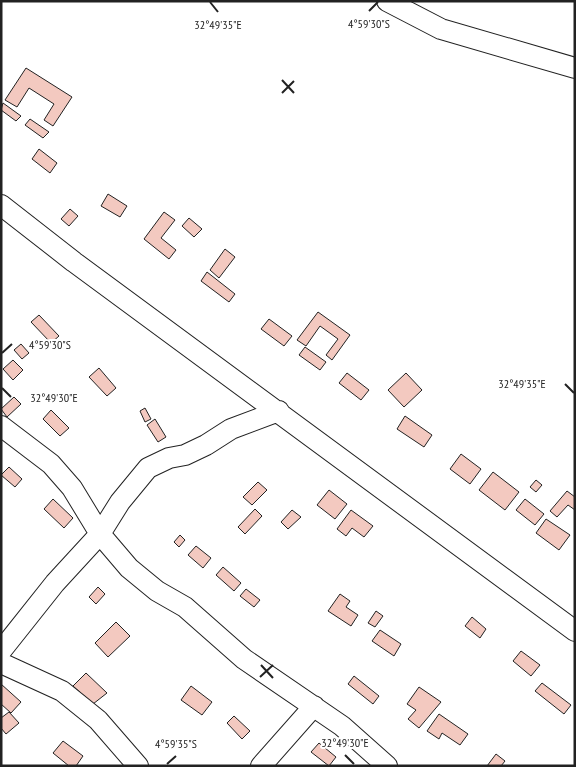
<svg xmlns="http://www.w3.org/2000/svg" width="576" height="767" font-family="'PT Sans Narrow',sans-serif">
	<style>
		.building { fill: #f3c9c0; stroke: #222 }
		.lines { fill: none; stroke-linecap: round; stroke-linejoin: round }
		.minor-casing { stroke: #222; stroke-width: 22 }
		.minor { stroke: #fff; stroke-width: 20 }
		.ticks { fill: none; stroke: #222; stroke-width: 2 }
		.ticks-label { font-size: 12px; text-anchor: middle; fill: #222; stroke: #fff; stroke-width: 4; stroke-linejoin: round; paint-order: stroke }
	</style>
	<rect width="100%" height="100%" fill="#fff"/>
	<!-- building -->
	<path class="building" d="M26,68L72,97L53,126L44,120L54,104L29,88L17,107L5,100Z
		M3,103L21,116L16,121L1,110Z
		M30,119L49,132L43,138L25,125Z
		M39,149L57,163L50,173L32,159Z
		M108,194L127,206L120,217L101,206Z
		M70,209L78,216L69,226L61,219Z
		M164,212L175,220L161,238L176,250L169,259L144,239Z
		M189,218L202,229L194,237L182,226Z
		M225,249L235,257L219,278L210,270Z
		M207,272L235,294L229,302L201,281Z
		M318,312L350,335L332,360L326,355L338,339L320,326L306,346L297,340Z
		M39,315L59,336L51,343L31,322Z
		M269,319L292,336L284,346L261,329Z
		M21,344L29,353L22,359L14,350Z
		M305,347L326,362L320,370L299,355Z
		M13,360L23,370L13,380L3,369Z
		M99,368L116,388L107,396L89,377Z
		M347,373L369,390L361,400L339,383Z
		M406,373L422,390L404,407L388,390Z
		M14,397L21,404L7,417L1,409Z
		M145,408L151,419L145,422L140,411Z
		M51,410L69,428L60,436L43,419Z
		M405,416L432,435L424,447L397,429Z
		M155,419L166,437L158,442L147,425Z
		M461,454L481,469L470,484L450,469Z
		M9,467L22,479L15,487L1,475Z
		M493,472L519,492L505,510L479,490Z
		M536,480L542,485L536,492L530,487Z
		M258,482L267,490L252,505L243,497Z
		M329,490L347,504L335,519L317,505Z
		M567,491L575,497V510L568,505L557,517L550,511Z
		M53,499L73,518L64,528L44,509Z
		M525,499L544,514L535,525L516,510Z
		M255,509L262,516L245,534L238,527Z
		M292,510L301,517L288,529L281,522Z
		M351,510L373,526L364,537L352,528L346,536L337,529Z
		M546,519L570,535L559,550L536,533Z
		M180,535L185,540L179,547L174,542Z
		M196,546L211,558L203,568L188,555Z
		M223,567L241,583L234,591L216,575Z
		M98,587L105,594L96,604L89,597Z
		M246,589L260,600L254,607L240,596Z
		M340,594L350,601L346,607L358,615L351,626L328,611Z
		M376,611L383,616L375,627L368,623Z
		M472,617L486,629L480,638L465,626Z
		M116,622L130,636L108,657L95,643Z
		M380,630L401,644L394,656L372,641Z
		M521,651L540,665L531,676L513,661Z
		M86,673L107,693L93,704L73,686Z
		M354,676L379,696L373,704L348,684Z
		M542,683L571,705L564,714L535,691Z
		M1,684L21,702L11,713L1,704Z
		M191,686L212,702L202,715L181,700Z
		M419,687L441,702L419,728L408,719L416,710L407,704Z
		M9,712L19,723L6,734L1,728V718Z
		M439,714L468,734L460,745L442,733L439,739L427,731Z
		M234,716L250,731L242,739L227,723Z
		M63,741L83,756L76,766H69L53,753Z
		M319,743L336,757L329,766L311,752Z
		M496,754L505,761L501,766H487Z"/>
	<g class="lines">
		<defs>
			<path id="minor" d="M387,1L441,29L575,68
				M1,205L74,262L575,631
				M1,426L51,464L72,488L100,534L129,568L157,591L185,607L244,659L342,726L387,766
				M1,651L55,583L100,534L120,502L148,468L169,458L185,455L206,445L231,429L279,411
				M1,663L62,691L98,720L138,766
				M261,766L314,706"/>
		</defs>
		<!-- minor casing -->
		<use href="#minor" class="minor-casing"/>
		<!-- minor -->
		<use href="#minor" class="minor"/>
	</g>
	<!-- ticks -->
	<path class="ticks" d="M210,2L218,12M369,11L378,2M282,80L294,93M282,93L294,81M2,353L12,344M565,384L574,393M2,388L11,397M261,665L273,678M260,677L273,665M345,755L354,764M167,764L176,756"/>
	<g class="ticks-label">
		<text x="369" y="28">4°59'30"S</text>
		<text x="218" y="29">32°49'35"E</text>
		<text x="50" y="349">4°59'30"S</text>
		<text x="522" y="388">32°49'35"E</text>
		<text x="54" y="402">32°49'30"E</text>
		<text x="345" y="747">32°49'30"E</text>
		<text x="176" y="748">4°59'35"S</text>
	</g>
	<!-- border -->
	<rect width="576" height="767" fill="none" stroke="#222222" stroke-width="5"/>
</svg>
